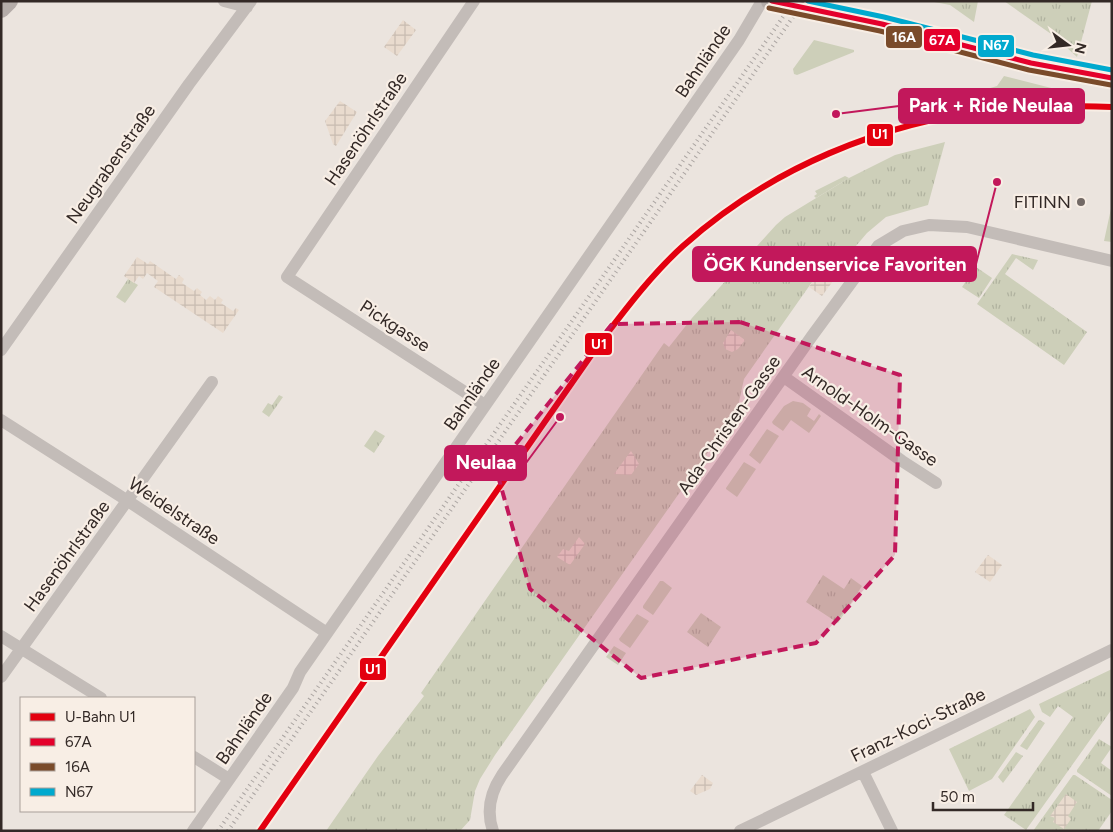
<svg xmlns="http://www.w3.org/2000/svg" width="1113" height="832" font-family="Figtree,sans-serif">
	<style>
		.grass { fill: #cdcfb9 }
		.park { fill: url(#park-tufts) }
		.plaza { fill: url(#plaza-grid) }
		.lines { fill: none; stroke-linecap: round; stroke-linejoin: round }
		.minor { stroke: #c3bcb8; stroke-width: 12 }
		.secondary { stroke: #b4aca8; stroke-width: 18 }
		.primary { stroke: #b2aba7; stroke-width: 20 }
		.rail { stroke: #aba5a2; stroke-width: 4; stroke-dasharray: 1 4; stroke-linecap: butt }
		.bus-1-casing { stroke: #f8eee5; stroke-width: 9 }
		.bus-2-casing { stroke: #f8eee5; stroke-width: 9 }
		.bus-3-casing { stroke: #f8eee5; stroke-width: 9 }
		.bus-1 { stroke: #e4002b; stroke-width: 5 }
		.bus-2 { stroke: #7a4b2a; stroke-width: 5 }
		.bus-3 { stroke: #00a9ce; stroke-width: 5 }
		.metro-1-casing { stroke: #f8eee5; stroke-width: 10 }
		.metro-1 { stroke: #e3000f; stroke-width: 6 }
		.marked { fill: #c2185b; fill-opacity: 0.2; stroke: #c2185b; stroke-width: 4; stroke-dasharray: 10 6; stroke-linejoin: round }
		.poi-dot { fill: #736a66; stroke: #f8eee5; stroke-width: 2 }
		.labels { text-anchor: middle; stroke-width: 4.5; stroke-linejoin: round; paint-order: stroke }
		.street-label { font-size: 18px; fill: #332926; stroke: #f8eee5 }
		.poi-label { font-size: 18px; fill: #332926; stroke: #f8eee5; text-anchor: end }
		.leader { fill: none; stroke: #c2185b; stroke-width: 2 }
		.callout-dot { fill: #c2185b; stroke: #f8eee5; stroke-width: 2 }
		.callout { fill: #c2185b; stroke: #c2185b; stroke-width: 2 }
		.callout-label { font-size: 19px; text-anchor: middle; font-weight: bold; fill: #fff }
		.line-badge { stroke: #f8eee5; stroke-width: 2 }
		.badge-label { font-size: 14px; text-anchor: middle; font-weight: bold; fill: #fff }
	</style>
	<defs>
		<pattern id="park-tufts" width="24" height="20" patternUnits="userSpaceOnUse" patternTransform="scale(1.25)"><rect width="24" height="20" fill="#cdcfb9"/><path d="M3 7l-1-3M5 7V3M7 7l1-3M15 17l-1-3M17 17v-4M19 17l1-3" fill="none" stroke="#b0b29f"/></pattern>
		<pattern id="plaza-grid" width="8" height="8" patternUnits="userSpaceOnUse" patternTransform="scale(1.25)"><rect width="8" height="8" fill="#e9dbce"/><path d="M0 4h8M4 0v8" fill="none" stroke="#c8bcb1"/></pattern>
	</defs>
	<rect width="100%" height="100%" fill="#ebe4de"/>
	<!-- grass -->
	<path class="grass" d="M814,40L854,50V52L797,75L794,74L793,69Z
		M1004,76L1063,91L1064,93L988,99L987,89L997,86Z
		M845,176L849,178L816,198L814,196L817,194L815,191Z
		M1112,204V242L1104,241Z
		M793,401L803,403L811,409L807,416L814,421L819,414L821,416L809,433L791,420L783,431L773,424L772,422L784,406Z
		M767,429L779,436L760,464L749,455Z
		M744,462L756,469L737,497L726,489V488Z
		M660,581H663L672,588L653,615L643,608V606Z
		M637,614L649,621L630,648L620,641L619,639Z
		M614,646L626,653L618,665L606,657Z"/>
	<!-- park -->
	<path class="park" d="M929,1H978L974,22L950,5Z
		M1004,1H1092L1077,57L1054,36Z
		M945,142L928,205L886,217L867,233L850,253L838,245L744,379L737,411L495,755L480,779L475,791L470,820L460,831H326L378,756L424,696L421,693L664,343L669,347L692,318L776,225L785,217L849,178L895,155Z
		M1012,254L1038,260L1033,270L1016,258L1005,274L1087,332L1064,365L977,304Z
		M976,267L992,278L979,298L962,287Z
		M128,279L138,285L125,303L116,297Z
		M279,395L283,397L269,417L262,412L268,403L272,405Z
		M375,430L385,436L374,453L364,446Z
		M823,575L844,589L851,578L862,586L838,623L806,602Z
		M701,613L721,627L708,647L687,632Z
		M1112,669V709L1026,830L1004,815L1073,717L1058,706L1050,717L1042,712L1039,704Z
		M1030,709L1035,717L992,779L969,791L949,749Z
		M1040,720L1045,723L1027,750L1020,746L1038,721Z
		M1099,739L1112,747L1101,763L1112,771V796L1077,772V770Z
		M1016,752L1023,756L1003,783L998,777Z
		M1073,775H1075L1112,800V811L1098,831H1033Z"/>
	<!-- plaza -->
	<path class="plaza" d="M403,20L416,30L397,56L384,47Z
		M340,101L357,112L336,146L333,144L325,121Z
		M838,245L852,255L822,296L809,287Z
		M137,257L148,264L150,261L176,279L179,275L184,279L182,283L194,291L197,288L202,292L200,295L206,300L210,296L215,300L218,296L223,300L221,303L233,311L236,308L239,310L223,333L154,287L158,281L147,273L143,279L139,276L134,283L124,276Z
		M731,330L745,340L738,349L732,352L725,349L723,343Z
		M631,451L639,464L631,475L614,474Z
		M579,537L585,544L570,565L557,557L563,549L569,551Z
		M988,555L1002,565L990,582L975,572Z
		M702,775L713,783L710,789L696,795L690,791Z
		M1066,794L1077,802L1068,816L1071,819L1064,829L1053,822L1055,818L1050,816Z"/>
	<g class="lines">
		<!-- minor -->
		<path class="minor" d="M224,1L247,7
			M474,1L287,277L485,405
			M1,350L189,84L251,1
			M784,377L902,461L936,483
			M1,420L128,501L327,633
			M1,636L101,698
			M1,677L212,382
			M194,757L229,779
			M863,772L892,831
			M193,831L293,688L300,672L739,40L762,1
			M493,831C486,811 490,793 502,775L812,336L878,246L903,231L929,225L967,227L1112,261
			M740,831L1112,650"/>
		<!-- secondary -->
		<path class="secondary" d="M1,9L9,1"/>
		<!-- primary -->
		<path class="primary" d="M771,1C813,11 856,17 898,28C969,46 1039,68 1112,78"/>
		<!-- rail -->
		<path class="rail" d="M218,831L794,1
			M228,831L804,1"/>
		<defs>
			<path id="bus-1" d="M772,1L882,24L1031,63L1112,78"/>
			<path id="bus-2" d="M769,8L880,31L1029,70L1111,85"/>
			<path id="bus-3" d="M808,1L884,17L1033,55L1112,70"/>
		</defs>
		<!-- bus-1 casing -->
		<use href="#bus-1" class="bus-1-casing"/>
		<!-- bus-2 casing -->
		<use href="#bus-2" class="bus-2-casing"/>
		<!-- bus-3 casing -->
		<use href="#bus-3" class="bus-3-casing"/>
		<!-- bus-1 -->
		<use href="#bus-1" class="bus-1"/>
		<!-- bus-2 -->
		<use href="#bus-2" class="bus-2"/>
		<!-- bus-3 -->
		<use href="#bus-3" class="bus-3"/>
		<defs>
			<path id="metro-1" d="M260,831L599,344C625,310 651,275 683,246C770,168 882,122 998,109C1036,105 1074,106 1112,107"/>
		</defs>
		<!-- metro-1 casing -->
		<use href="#metro-1" class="metro-1-casing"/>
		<!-- metro-1 -->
		<use href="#metro-1" class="metro-1"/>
	</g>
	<!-- marked area -->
	<path class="marked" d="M740,322L900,375L895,555L816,643L641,678L530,589L496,469L612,324Z"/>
	<!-- markers -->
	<circle class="poi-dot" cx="1081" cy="202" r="5"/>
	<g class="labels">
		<!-- street labels -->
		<g class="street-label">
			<text transform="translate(703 61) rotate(-56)" y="6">Bahnlände</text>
			<text transform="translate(366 129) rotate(-56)" y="6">Hasenöhrlstraße</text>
			<text transform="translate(111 164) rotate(-55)" y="6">Neugrabenstraße</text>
			<text transform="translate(395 326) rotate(33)" y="6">Pickgasse</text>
			<text transform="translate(472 394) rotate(-55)" y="6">Bahnlände</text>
			<text transform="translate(870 416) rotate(35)" y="6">Arnold-Holm-Gasse</text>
			<text transform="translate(729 425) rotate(-55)" y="6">Ada-Christen-Gasse</text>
			<text transform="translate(174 511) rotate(34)" y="6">Weidelstraße</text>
			<text transform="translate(67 556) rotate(-54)" y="6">Hasenöhrlstraße</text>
			<text transform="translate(918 725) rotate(-26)" y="6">Franz-Koci-Straße</text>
			<text transform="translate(244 728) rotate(-55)" y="6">Bahnlände</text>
		</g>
		<!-- poi labels -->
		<g class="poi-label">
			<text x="1071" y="208">FITINN</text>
		</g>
	</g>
	<!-- callouts -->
	<path class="leader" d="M836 114L899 106M997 182L976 264M560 417L526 463"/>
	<g class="callout-dot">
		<circle cx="836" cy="114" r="5"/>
		<circle cx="997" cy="182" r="5"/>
		<circle cx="560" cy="417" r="5"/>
	</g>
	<g class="callout">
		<rect x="899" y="89" width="185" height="34" rx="5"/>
		<rect x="693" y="247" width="283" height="34" rx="5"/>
		<rect x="445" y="446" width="81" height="34" rx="5"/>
	</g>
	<g class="callout-label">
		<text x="991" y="112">Park + Ride Neulaa</text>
		<text x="835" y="271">ÖGK Kundenservice Favoriten</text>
		<text x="486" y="469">Neulaa</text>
	</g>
	<g class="line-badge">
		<rect x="885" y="25" width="38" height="24" rx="5" fill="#7a4b2a"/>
		<rect x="923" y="28" width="38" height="24" rx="5" fill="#e4002b"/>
		<rect x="977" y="34" width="38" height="24" rx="5" fill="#00a9ce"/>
		<rect x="866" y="123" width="28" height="24" rx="5" fill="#e3000f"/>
		<rect x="584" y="332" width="29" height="24" rx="5" fill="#e3000f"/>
		<rect x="359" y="657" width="28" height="24" rx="5" fill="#e3000f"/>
	</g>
	<g class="badge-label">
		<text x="904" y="42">16A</text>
		<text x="942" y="45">67A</text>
		<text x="996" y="50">N67</text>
		<text x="880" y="139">U1</text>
		<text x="599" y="349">U1</text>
		<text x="373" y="674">U1</text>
	</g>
	<!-- border -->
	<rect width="1113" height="832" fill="none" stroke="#332926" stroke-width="5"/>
	<!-- legend -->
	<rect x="20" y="697" width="175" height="115" fill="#f8eee5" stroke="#a99f99"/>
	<rect x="30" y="713" width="25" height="8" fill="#e3000f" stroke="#a99f99"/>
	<text x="65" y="722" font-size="15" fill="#332926">U-Bahn U1</text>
	<rect x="30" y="738" width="25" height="8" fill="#e4002b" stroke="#a99f99"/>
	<text x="65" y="747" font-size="15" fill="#332926">67A</text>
	<rect x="30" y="763" width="25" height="8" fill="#7a4b2a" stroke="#a99f99"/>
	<text x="65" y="772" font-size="15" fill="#332926">16A</text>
	<rect x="30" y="788" width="25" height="8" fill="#00a9ce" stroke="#a99f99"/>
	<text x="65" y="797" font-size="15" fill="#332926">N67</text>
	<!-- north arrow -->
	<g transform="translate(1068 45) rotate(105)" stroke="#f8eee5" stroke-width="4" paint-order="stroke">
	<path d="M0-4L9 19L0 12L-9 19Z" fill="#332926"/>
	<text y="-8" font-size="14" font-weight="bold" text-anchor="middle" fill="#332926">N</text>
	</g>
	<!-- scale -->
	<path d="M933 802v8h100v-8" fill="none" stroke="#332926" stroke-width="2.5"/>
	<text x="940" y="802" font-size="15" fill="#332926" stroke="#f8eee5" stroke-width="4" paint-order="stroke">50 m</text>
</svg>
